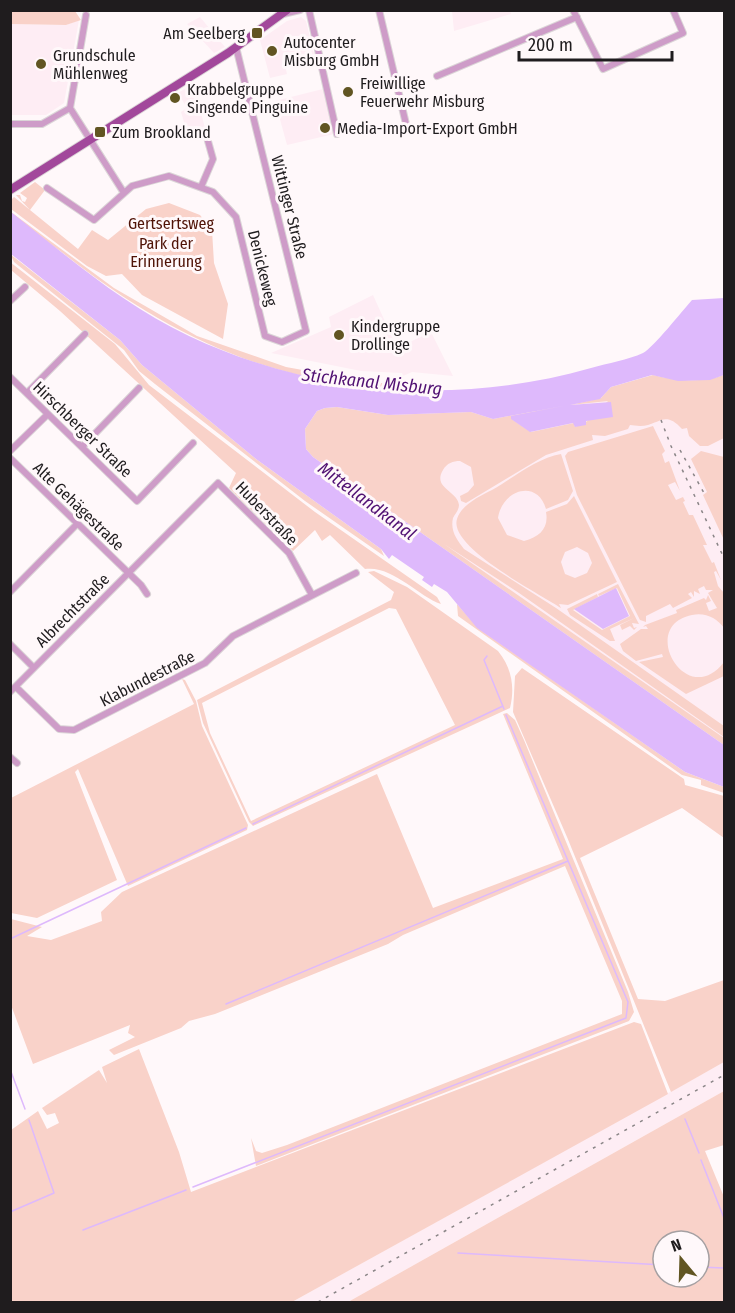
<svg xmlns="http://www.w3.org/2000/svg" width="735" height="1313" font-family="'Fira Sans Condensed',sans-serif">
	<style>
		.built { fill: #feedf4 }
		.green { fill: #f9d2c9; fill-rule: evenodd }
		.water { fill: #deb9fc }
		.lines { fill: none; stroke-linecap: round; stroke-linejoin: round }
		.stream { stroke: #deb9fc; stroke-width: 1.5 }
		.minor-casing { stroke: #dbd5d7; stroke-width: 8 }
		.major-casing { stroke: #dbd5d7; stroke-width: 10 }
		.minor { stroke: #ce9cc8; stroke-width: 6 }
		.major { stroke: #a2489b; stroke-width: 8 }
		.rail { stroke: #8a8587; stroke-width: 1.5; stroke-dasharray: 3 6; stroke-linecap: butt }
		.poi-dot { fill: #615522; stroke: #fff8fa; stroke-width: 2 }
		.labels { text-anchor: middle; stroke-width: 6; stroke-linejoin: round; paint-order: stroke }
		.poi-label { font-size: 16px; fill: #1f1c1e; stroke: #fff8fa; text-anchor: start }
		.street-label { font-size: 16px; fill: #1f1c1e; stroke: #fff8fa }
		.park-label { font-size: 16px; fill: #4f1206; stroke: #fff8fa }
		.water-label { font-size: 18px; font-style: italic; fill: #511173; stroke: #fff8fa }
	</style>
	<rect width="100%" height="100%" fill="#fff8fa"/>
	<!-- built -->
	<path class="built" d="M452,11H510L511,14L454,31Z
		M200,17L225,47L214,53L187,24Z
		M301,17L306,21L314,54L284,61L287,74L270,78L260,40L287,21Z
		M79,20L64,103L46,115H11V24L66,25Z
		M188,87L199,105L206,132L188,136L181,112L187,108L178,93Z
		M323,89L334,134L287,145L275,101Z
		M373,295L397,348L431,332L453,376L412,372L403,376L402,373L361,371L271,353L331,327L329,317Z
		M724,375V745L443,550L308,422L710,380Z
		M724,1062V1091L348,1302H292Z"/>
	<!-- green -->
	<path class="green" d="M10,11H75L81,20L66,25L11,24Z
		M35,182L45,190L30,210L16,195H20L22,201L25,202L27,198L20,193Z
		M14,197L78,249L92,230L108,240L146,209L169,203L200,215L212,230L214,263L228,304L223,339L142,295L122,274L106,276L87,266L11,209V200Z
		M11,212L114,288L197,336L286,367L369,382L403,385V390C268,383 168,335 64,254C50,243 20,225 11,212Z
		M10,254L120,340L142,365L256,459L381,549L384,556L305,501L155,384L139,371L124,350L14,262Z
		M10,262L115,344L149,385L315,512L437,597L441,604C418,596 392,565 365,569L330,535L322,541L315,530L293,551L229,488L236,473L60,311L11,270Z
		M653,375C678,381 700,383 724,375V438L708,446H700L689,436L687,428L682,429C664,409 659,426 640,426C636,426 633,425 630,425L628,429L605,436L592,435L593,440L546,455L466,503L461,501L460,496L468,492L474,485L471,467L460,461C453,461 447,463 443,470C432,488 458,491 459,505C459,510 455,514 453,518C450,531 457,540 464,549L556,608L724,726V737L519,593L444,544L724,738V745L313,457L306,449L305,429L317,411L325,408L337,407L388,415L471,412L493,419L569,405L513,420L531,432L574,423L575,427L586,422L608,401L570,405L601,398L611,387Z
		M653,426L665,451L662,454L665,463L669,461L680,491L675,482L668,485L676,500L683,497L685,501L683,502L689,515H693L707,545H703L712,563L714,562L721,580L716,571L714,572L718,586L724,593V628C717,618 705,612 692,615C637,626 687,711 724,662V676L686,694L639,662L663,657L662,654L636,661L623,651L620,644L641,629H648L646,626L643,627L645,625L677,613L676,610L704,598L706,600L708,595L711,601L706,603L709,611L717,608L708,593L713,590H706L704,586L698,589L700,594L694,591V597L691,592L688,594L692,598L673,608L670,604L646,616V622L640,620L577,495L565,456L568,452Z
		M701,451L724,457V540L703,495L707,492L691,459Z
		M561,454L573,491L568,500L546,509C537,478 502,490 498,518L507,535L524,541C540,537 549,528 546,512L567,504L574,496L617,582L568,605L559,604L561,608C540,594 448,547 457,519C461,505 480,496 492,490C513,478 537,458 561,454ZM577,547L588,553L592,563L587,573L575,578L565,574L561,562L565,552Z
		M374,571L407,587L498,651C512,668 515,688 510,708L253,826L249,822L203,723L197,700L391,600L394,592L368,572ZM389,608L396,609L455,725L251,821L210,733L202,703Z
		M618,584L639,624L632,623L634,628L637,627L634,630L630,626L622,630L620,625L634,618L610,629L615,641H610L570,615L567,609L597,594L598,597L573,610L602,630L630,616L617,588L599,596L598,594Z
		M457,604L478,628L685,772L724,787V793L701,785V780L682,775L458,616Z
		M522,668L684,779L685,785L724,796V838L682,808L580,858L638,999L665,1001L724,980V1062L671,1092L567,837L513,712L515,676Z
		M182,679L185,680L196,701L202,726L248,825L247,830L128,886L78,769L75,772L117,880L37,918L11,913V798L194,704Z
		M507,713L515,720L524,740L628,992L634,1012L629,1021L256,1166L251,1138L256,1151L262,1153L287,1145L622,1014V1001L565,866L403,935L388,944L215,1014L189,1021L181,1028L114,1055L109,1050L135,1037L128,1033L130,1025L33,1064L11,1005V919L42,927L27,936L51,940L102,921L101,912L122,892L377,774L433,908L563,859L503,714Z
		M634,1022L641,1024L668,1094L292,1302H11V1130L38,1111L47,1129L59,1123L55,1113L47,1115L42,1108L99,1070L107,1083L102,1067L139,1049L179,1152L191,1192Z
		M724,1091V1145L705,1151L724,1197V1302H348ZM663,1241H699V1277H663Z"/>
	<!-- water -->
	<path class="water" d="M11,212C67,256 123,305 189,336C314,395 458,406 591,368C608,363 628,360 643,353C653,348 683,310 692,300L724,298V375L710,380L678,381L652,375L611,387L600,399L570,405L611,402L613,417L586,421V425L575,427L573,423L530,432L511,419V416L569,405L493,419L471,412L388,415L337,407L325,408L317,411L305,429L306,449L313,457L724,745V787L685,772L477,628L447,592L434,584L432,587L422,580L424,577L392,555L389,559L381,549L256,459L142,365L120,340L11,254Z
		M616,588L629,616L603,629L574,609Z"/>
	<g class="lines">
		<!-- stream -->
		<path class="stream" d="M487,656L484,660L504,709
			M253,824L503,706
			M10,939L246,828
			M226,1004L568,861
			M10,1069L25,1109
			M685,1119L699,1153
			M701,1160L724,1218
			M193,1187L626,1018L628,1002L506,715
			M10,1212L54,1193L29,1120
			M83,1230L186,1190
			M458,1253L663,1265
			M699,1267L724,1268"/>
		<defs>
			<path id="minor" d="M309,10L337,134
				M379,10L406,124
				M573,10L603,69L683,33L673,10
				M283,14L300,10
				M86,15L70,108L124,193
				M437,76L577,17
				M10,124H42L70,108
				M201,187L213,159L206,134
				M47,188L94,220L132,186L169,176L213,192L236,217L265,336L282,342L306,331L236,47
				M10,301L25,287
				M10,377L137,501L193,443
				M27,393L85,334
				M82,447L139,388
				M10,451L48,414
				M10,458L141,585L147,594
				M10,592L77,524
				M10,644L34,668
				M16,687L59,729L74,730L205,663L233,636L356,573
				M10,692L218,483L289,553L312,595
				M10,757L17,763"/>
			<path id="major" d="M10,190L228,53L287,10"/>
		</defs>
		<!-- minor casing -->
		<use href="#minor" class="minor-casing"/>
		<!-- major casing -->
		<use href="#major" class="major-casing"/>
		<!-- minor -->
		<use href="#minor" class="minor"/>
		<!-- major -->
		<use href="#major" class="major"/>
		<!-- rail -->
		<path class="rail" d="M661,420L671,446L724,558
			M680,450L704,493
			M318,1302L724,1075"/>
	</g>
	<!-- markers -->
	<g class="poi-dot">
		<rect x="251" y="27" width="12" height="12" rx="3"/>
		<circle cx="272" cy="51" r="6"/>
		<circle cx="41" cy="64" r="6"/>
		<circle cx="348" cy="92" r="6"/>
		<circle cx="175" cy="98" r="6"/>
		<circle cx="325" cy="128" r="6"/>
		<rect x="94" y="126" width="12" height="12" rx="3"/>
		<circle cx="339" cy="335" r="6"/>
	</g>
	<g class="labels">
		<!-- poi labels -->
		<g class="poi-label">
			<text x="245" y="39" text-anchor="end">Am Seelberg</text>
			<text x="284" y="48">Autocenter<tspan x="284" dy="18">Misburg GmbH</tspan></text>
			<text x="53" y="61">Grundschule<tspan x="53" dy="18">Mühlenweg</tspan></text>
			<text x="360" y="89">Freiwillige<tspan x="360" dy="18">Feuerwehr Misburg</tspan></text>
			<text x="187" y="95">Krabbelgruppe<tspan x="187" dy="18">Singende Pinguine</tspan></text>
			<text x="337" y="134">Media-Import-Export GmbH</text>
			<text x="112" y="138">Zum Brookland</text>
			<text x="351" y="332">Kindergruppe<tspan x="351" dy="18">Drollinge</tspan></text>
		</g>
		<!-- street labels -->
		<g class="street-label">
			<text transform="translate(290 207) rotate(76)" y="6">Wittinger Straße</text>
			<text transform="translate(263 268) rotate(76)" y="6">Denickeweg</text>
			<text transform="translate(83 429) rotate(44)" y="6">Hirschberger Straße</text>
			<text transform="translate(79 506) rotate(44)" y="6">Alte Gehägestraße</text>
			<text transform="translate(267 513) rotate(46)" y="6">Huberstraße</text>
			<text transform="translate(72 610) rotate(-45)" y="6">Albrechtstraße</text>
			<text transform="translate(147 678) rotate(-27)" y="6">Klabundestraße</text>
		</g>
		<!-- park labels -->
		<g class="park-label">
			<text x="171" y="229">Gertsertsweg</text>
			<text x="166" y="249">Park der<tspan x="166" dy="18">Erinnerung</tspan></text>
		</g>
		<!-- water labels -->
		<g class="water-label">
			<text transform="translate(372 382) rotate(6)" y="6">Stichkanal Misburg</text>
			<text transform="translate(367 501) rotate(37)" y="6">Mittellandkanal</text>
		</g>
	</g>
	<!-- border -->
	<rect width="735" height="1313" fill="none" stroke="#1f1c1e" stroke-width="24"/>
	<!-- north arrow -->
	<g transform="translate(681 1259) rotate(341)"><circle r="28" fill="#fff8fa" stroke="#a5a0a2" stroke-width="1.5"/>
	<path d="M0-4.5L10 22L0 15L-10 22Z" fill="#615522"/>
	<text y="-9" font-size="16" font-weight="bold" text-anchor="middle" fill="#1f1c1e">N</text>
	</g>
	<!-- scale -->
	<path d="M519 51v9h153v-9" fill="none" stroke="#1f1c1e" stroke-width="3"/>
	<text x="528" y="51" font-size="18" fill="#1f1c1e" stroke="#fff8fa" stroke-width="4.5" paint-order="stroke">200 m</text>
</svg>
